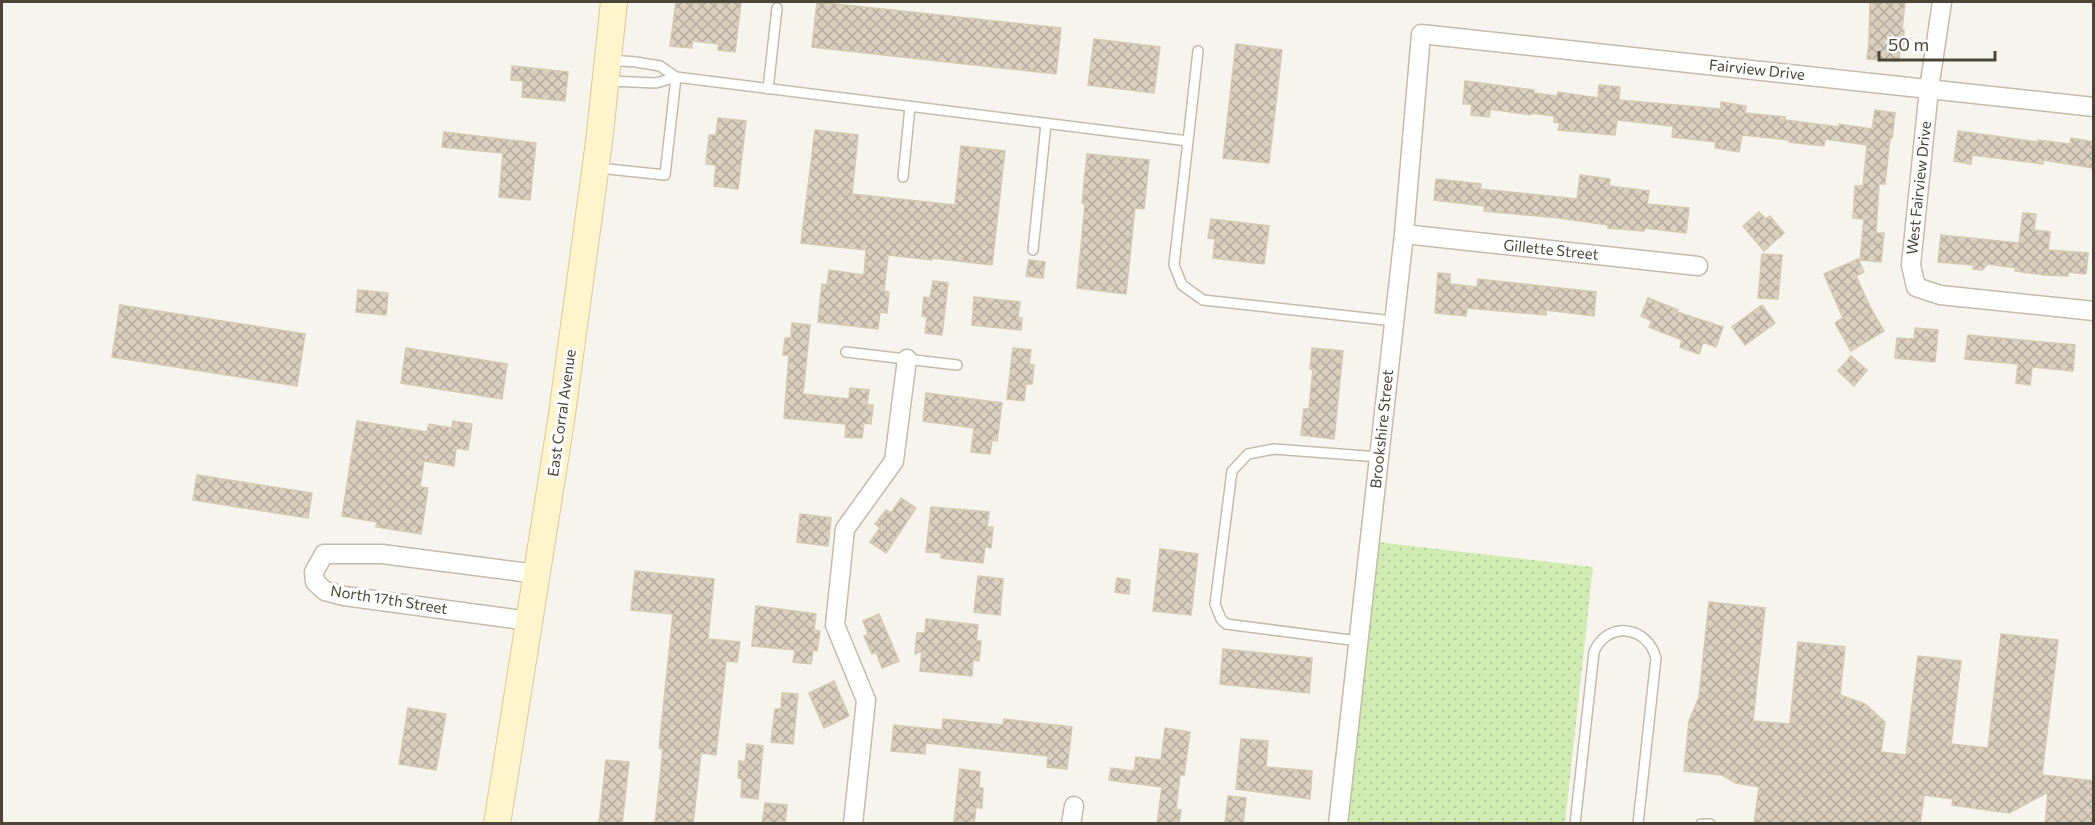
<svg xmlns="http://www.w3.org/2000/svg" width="2095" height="825" font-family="Commissioner,sans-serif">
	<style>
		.grass { fill: url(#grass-dots) }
		.building { fill: url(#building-cross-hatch); stroke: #d4c9b3; stroke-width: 1.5 }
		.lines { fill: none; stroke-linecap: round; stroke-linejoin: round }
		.service-casing { stroke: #c3bcad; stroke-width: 12 }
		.minor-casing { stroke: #c3bcad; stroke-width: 21 }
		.secondary-casing { stroke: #d8ca9a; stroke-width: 28 }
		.service { stroke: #fff; stroke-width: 9 }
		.minor { stroke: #fff; stroke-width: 18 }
		.secondary { stroke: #fff5cd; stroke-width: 26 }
		.labels { text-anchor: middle; stroke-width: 6; stroke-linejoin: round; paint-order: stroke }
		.street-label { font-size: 15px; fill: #4b4538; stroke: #fff }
	</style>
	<defs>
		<pattern id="grass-dots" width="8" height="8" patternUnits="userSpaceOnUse" patternTransform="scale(1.5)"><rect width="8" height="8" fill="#d0ecb3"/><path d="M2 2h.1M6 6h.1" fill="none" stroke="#b4cc9b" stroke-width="1.8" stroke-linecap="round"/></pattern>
		<pattern id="building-cross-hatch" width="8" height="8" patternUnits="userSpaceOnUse" patternTransform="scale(1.5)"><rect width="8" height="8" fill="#d9d0c0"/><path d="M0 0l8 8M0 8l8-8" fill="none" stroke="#b2ab9d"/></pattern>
	</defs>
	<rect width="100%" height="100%" fill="#f6f4ec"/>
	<!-- grass -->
	<path class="grass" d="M1377,542L1593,567L1565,823L1345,824Z"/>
	<!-- building -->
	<path class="building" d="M676,2H741L735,52L718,50L719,44L692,41V48L670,46Z
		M817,2L1061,28L1056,74L812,47Z
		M1870,2H1905L1902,29L1904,30L1903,51H1900L1899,61L1867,59L1869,43Z
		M1094,39L1160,47L1154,93L1088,85Z
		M1236,44L1282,50L1269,163L1223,158Z
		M512,66L568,72L565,101L522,97L523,81L511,80Z
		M1465,81L1534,90V93L1557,96L1558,92L1598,98L1599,85L1620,87L1619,100L1721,109V102L1746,106L1745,113L1785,117V120L1839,127V124L1872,129L1875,110L1895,113L1892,138H1890L1885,184H1879L1876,233H1884L1881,262L1860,260L1864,219L1853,218L1855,186H1863L1867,145L1825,139L1824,146L1789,142V140L1742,135L1739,152L1715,148L1716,142L1672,137L1673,126L1617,120L1615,135L1558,130L1560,123L1554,122V116L1531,113V115L1490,109L1489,117L1471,115L1472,104H1463Z
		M718,118L746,121L738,189L714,186L716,165L706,164L709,135H716Z
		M815,130L858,135L852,194L955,205L961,146L1005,151L992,265L932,258V260L888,255L884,291L889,292L887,313L880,312L878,329L818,322L822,284L827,285L829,270L864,275L866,250L801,243Z
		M1958,131L2038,142V140L2070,144L2071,138L2094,142V168L2043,160V164L1972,155L1971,164L1954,161Z
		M444,132L536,143L530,200L499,197L503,153L442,147Z
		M1087,154L1149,160L1144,209L1135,208L1126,294L1077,288L1085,204L1082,203Z
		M1580,175L1610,179L1609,186L1649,191L1647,204L1689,208L1686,233L1645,228L1644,231L1608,228V225L1559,218L1484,211L1485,206L1434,200L1436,179L1481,184L1480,189L1577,199Z
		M1759,212L1766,219L1770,216L1784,233L1764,251L1743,226Z
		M2023,213L2036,214L2034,230L2050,232L2048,250L2088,253L2086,274L2068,272V276L2044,275L2015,271L2016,268L1988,264L1982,270L1973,269L1974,265L1938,262L1941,235L2019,243Z
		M1211,219L1269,226L1264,264L1213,258L1215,239L1208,238Z
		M1762,254L1782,255L1778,299L1758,298Z
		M1858,259L1864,272L1856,276L1870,307L1884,331L1851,351L1835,323L1843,318L1824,274Z
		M1029,260L1045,262L1043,278L1026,276Z
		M1438,273L1450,274V284L1477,287L1478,279L1596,292L1594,316L1546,310V315L1467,308L1466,316L1435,313Z
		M933,281L948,283L942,335L925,333L927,317L922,316L924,297L930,298Z
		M358,290L388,293L386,315L356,312Z
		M974,297L1020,302L1018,317L1022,318L1021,330L972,325Z
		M1648,298L1678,310L1677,312L1723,327L1716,347L1703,342L1699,354L1680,347L1682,340L1649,327L1652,321L1641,316Z
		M120,305L305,334L297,386L112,357Z
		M1762,305L1775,323L1745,345L1732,327Z
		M792,323L810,325L803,394L849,399L850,388L869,390L867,405H873L871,424L864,423L862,438L845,437L846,424L784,418L789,355H783L785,338H791Z
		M1915,328L1938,330L1935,362L1895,358L1897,338L1914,339Z
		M1968,335L2075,345L2073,371L2032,367L2030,385L2016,383L2018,364L1965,359Z
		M406,348L507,364L502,399L401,383Z
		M1013,348L1031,350L1029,364L1034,365L1032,384H1026L1024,401L1007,399Z
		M1312,348L1343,351L1334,439L1301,435L1304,409H1309L1313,369H1310Z
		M1851,356L1867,370L1854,386L1838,371Z
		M926,393L1002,403L997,441L992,440L990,454L971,452L974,428L923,421Z
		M357,421L427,432L429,424L452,428L453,421L472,424L468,450L456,448L454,466L424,461L420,487L428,488L421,534L376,527L377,522L342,516Z
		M197,475L312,493L308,518L193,500Z
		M901,498L916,508L886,553L870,542L880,528L875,524L886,510L891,513Z
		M931,507L989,512L987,527H993L991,548L985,547L983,563L941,558V553L926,552Z
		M800,514L831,518L828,546L797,542Z
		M1160,549L1198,554L1191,615L1153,611Z
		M635,571L714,579L708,639L740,642L737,662L726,661L716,755L701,753L693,824H655L663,749L659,748L673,614L631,610Z
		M978,576L1003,579L1000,615L974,612Z
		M1117,578L1130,580L1129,594L1115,592Z
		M1709,602L1765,608L1753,721L1790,724L1798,642L1845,647L1840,695L1865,704L1885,722L1881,752L1906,755L1918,656L1961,661L1951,744L1988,748L2001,634L2058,640L2042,775L2094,781V824H2045L2048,792L2009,813L1952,805L1953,799L1924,795L1920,824H1754L1759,787L1736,783L1722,775L1684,771L1689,721L1699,697Z
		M756,606L816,614L814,630L820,631L817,651L813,650L811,664L793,662L795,650L752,646Z
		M879,614L899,661L882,668L876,652L872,654L864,636L868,634L863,621Z
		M926,619L978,625L976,641H981L979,661L973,660L972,676L920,671L922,651L915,654L917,633H925Z
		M1223,649L1312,658L1309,693L1220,684Z
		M834,681L849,716L824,728L809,693Z
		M782,693L798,694L793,744L771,742L775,709H781Z
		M408,708L446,714L436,770L399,764Z
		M943,719L1003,725L1004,719L1072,727L1067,769L1047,767L1048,756L926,743L925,754L891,751L894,725L942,730Z
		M1165,728L1190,732L1184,775H1180L1176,809L1181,810L1179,824H1157L1162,787L1109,780L1111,768L1134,771L1136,757L1161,760Z
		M1241,739L1268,741L1266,767L1312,771L1310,799L1236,789Z
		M747,744L763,746L758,799L741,797L742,779L738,778L739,761L745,762Z
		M606,760L629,762L622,824H599Z
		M960,769L980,772L979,788H983L982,808L976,807L974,824L954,821Z
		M1228,796L1246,798L1243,824H1225Z
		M765,803L787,805L785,824H762Z"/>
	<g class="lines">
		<defs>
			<path id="service" d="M610,60L636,62L660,66L676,77
				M608,81L656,83L676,77L1188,141L1174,265L1182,285L1203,300L1394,321
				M768,89L777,8
				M1188,141L1198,51
				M599,168L665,175L676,77
				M903,177L910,107
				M1033,250L1046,124
				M846,352L957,365
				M1358,641L1226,624L1221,619L1215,604L1232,471L1248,454L1274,449L1379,457
				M1575,824L1594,652C1607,621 1647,625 1656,658L1638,824
				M1701,824H1710"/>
			<path id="minor" d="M1942,2L1929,89L1911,265L1916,287L1940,295L2094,311
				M1404,234L1698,266
				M529,621L344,596L325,591L315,582L314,572L324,554H382L537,574
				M853,824L866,700L835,625L845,529L894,461L907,359
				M1071,824L1074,806
				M1338,824L1404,234L1421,34L2094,107"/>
			<path id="secondary" d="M497,824L561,421L599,142L614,2"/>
		</defs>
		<!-- service casing -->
		<use href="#service" class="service-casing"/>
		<!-- minor casing -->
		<use href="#minor" class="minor-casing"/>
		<!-- secondary casing -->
		<use href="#secondary" class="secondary-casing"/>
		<!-- service -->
		<use href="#service" class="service"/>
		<!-- minor -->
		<use href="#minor" class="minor"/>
		<!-- secondary -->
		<use href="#secondary" class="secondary"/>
	</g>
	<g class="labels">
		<!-- street labels -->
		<g class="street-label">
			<text transform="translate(1757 70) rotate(6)" y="5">Fairview Drive</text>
			<text transform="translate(1919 188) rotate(-84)" y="5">West Fairview Drive</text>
			<text transform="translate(1551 250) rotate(6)" y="5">Gillette Street</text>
			<text transform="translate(562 413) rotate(-82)" y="5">East Corral Avenue</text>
			<text transform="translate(1382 429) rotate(-84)" y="5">Brookshire Street</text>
			<text transform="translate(389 600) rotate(9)" y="5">North 17th Street</text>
		</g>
	</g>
	<!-- border -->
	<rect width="2095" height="825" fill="none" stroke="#4b4538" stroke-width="6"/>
	<!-- scale -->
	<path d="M1879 51v9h116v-9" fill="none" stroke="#4b4538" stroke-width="3"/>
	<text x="1888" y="51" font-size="18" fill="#4b4538" stroke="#ffffff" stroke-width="4.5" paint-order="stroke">50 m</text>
</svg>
